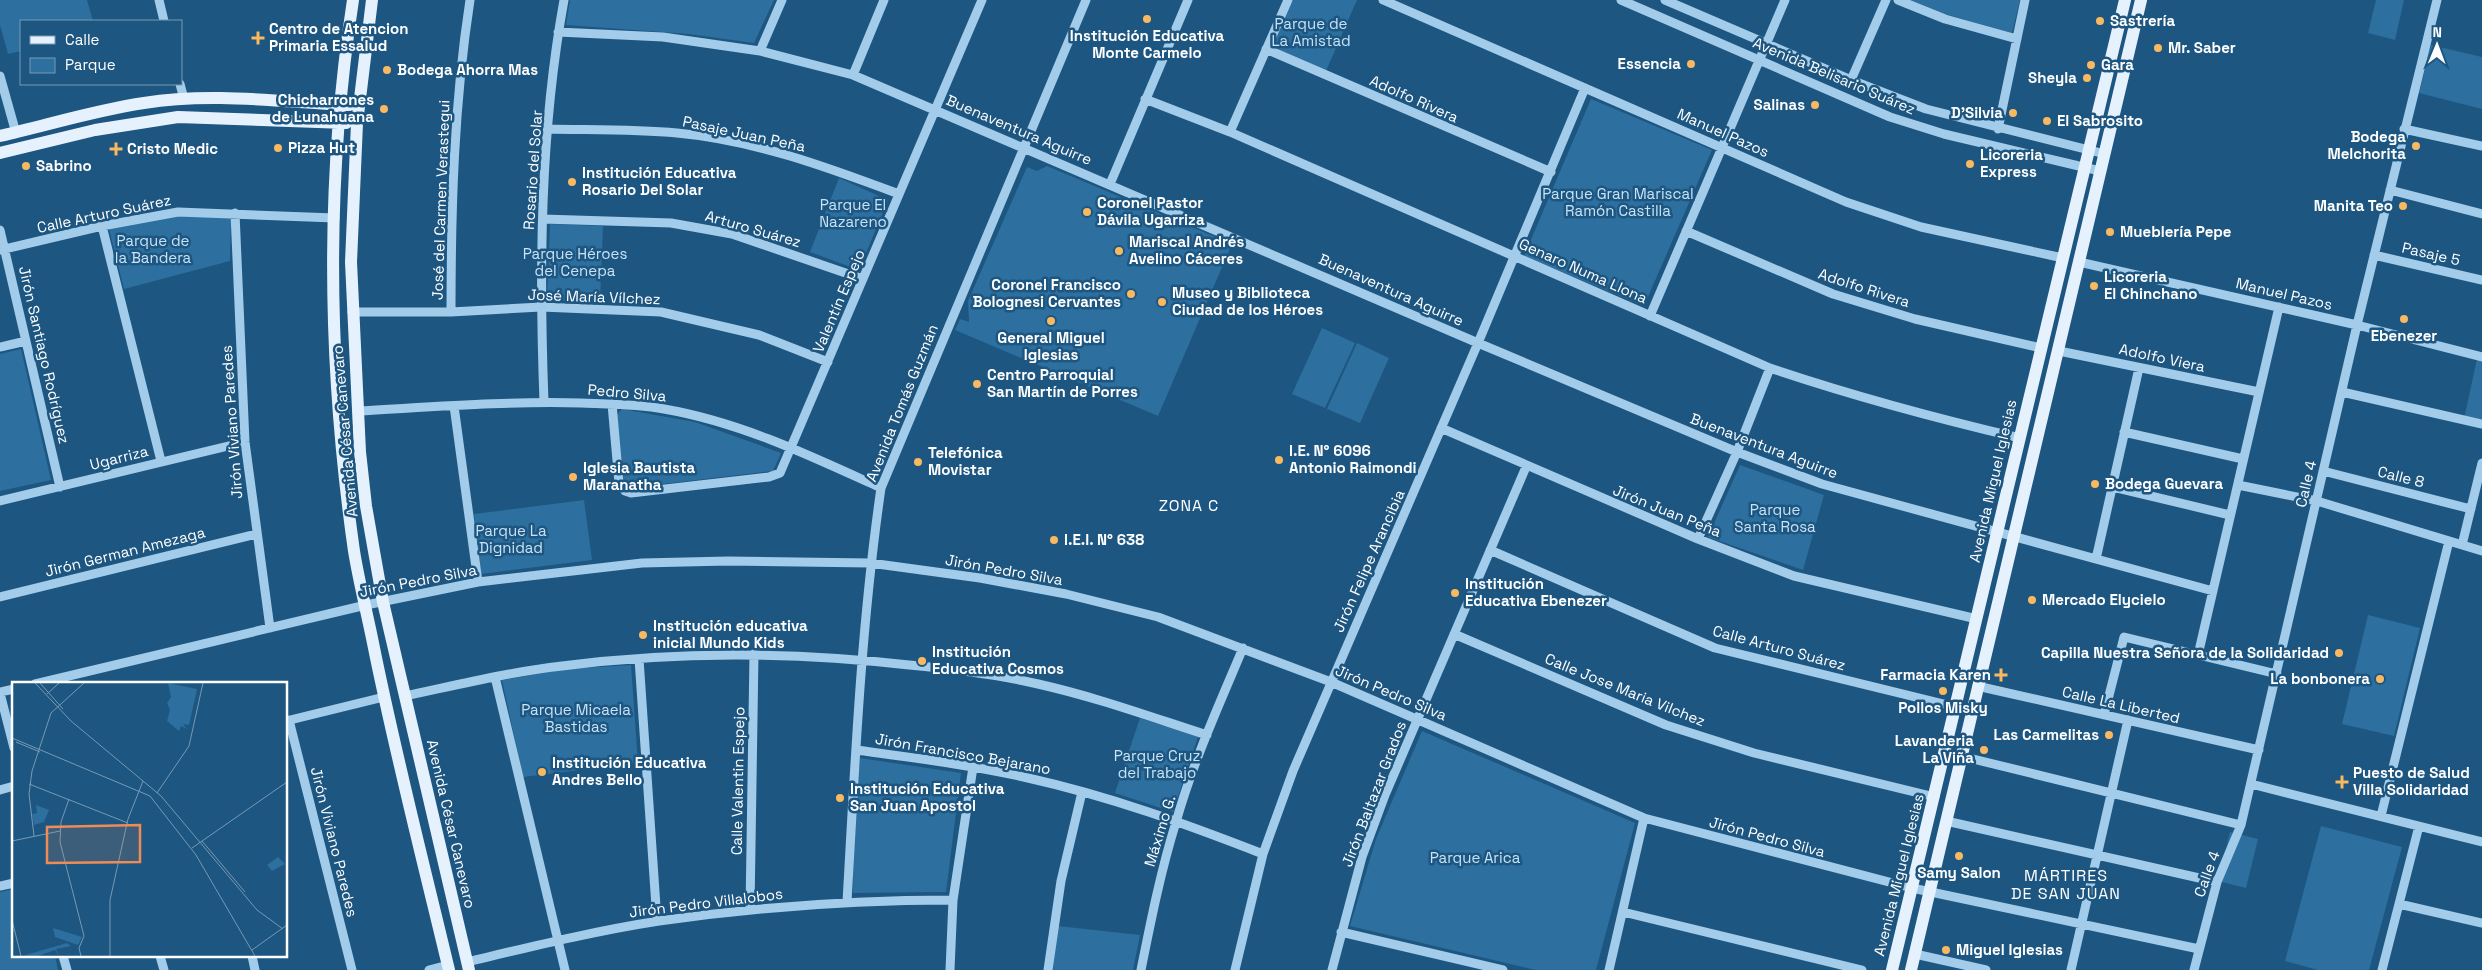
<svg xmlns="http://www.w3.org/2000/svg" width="2482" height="970" font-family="'Space Grotesk',sans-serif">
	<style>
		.green { fill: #2d6f9e }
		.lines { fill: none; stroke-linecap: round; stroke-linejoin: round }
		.minor { stroke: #a2cce9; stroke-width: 9 }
		.major { stroke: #e5f2fe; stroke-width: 12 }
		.poi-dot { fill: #f8b961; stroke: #1d5681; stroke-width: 2 }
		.labels { text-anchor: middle; stroke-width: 5; stroke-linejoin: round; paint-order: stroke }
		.poi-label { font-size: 15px; font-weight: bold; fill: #fff; stroke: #1d5681; text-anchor: start }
		.park-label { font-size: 15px; fill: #c7e3f7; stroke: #1d5681 }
		.street-label { font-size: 15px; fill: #fff; stroke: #1d5681 }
		.neighbourhood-label { font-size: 16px; letter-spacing: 1px; fill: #fff; stroke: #1d5681 }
		.inset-road { fill: none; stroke: #779ab3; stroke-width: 1 }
		.view { fill: #ef8b55; fill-opacity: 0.15; stroke: #ef8b55; stroke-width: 2.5 }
		.inset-edge { fill: none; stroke: #fff; stroke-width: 2.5 }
	</style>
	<rect width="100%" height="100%" fill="#1d5681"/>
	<!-- green -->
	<path class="green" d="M0,0H87L93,21H21V51L8,54L0,25Z
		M570,0H774L754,43L689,34L566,25Z
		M1293,0H1357L1326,71L1272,48Z
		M1910,0H2020L2012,33L1945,14Z
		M2376,0H2404L2395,40L2368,33Z
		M2431,45L2482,57V109L2419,93Z
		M1591,99L1712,150L1644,306L1524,256Z
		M1047,166L1232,244L1158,416L955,330L960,319L969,322L968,301L1027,167L1037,171Z
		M839,178L888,200L859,270L810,252Z
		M198,215L231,218L230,261L124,289L109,229L161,217Z
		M550,224L603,226L600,302L547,300Z
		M1322,328L1355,343L1325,408L1292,394Z
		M1357,343L1389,358L1360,423L1327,409Z
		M21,349L51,480L0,491V354Z
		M2477,359L2482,360V423L2464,419Z
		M622,409L695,422L781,453L773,471L629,488L624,483L616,416Z
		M1740,465L1824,495L1803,570L1708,537Z
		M584,500L592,560L481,574L474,514Z
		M2368,615L2420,628L2394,736L2342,724Z
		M631,665L638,763L523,777L502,680L567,669Z
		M1140,718L1198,737L1173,812L1115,793Z
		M1422,731L1635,823L1596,970H1536L1350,926L1376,839Z
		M860,758L961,773L946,892L853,893L854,831Z
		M2321,826L2402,847L2369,970H2318L2285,961Z
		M2230,832L2258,839L2246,888L2218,881Z
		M14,889V956H55L58,970H0V892Z
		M1058,926L1140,935L1133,970H1052Z"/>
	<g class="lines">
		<!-- minor -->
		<path class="minor" d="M159,0L164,21
			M1383,0L1846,202L1921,227L2063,258
			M1621,0L1890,117L1944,134L2100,171
			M1665,0L1851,80L1926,109L2105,154
			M1898,0L1945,19L2017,39
			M558,32L663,37L760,51L853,75L1478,343L1737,452L1822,484L2213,591
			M1266,49L1551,172
			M760,51L782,0
			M853,75L884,0
			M0,76L16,133
			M1851,80L1886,0
			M180,84L184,99
			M1145,99L1230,132L1770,368C1853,396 1935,418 2020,438
			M548,129C590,130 634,129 677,133C754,140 827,167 899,194
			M1998,129L2025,0
			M2404,129L2482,146
			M1230,132L1288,0
			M1110,184L1188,0
			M2390,190L2482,214
			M235,213L245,442L270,628
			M543,219L671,223L732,234L863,279
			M102,226L161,461
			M0,230L60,487
			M1686,231L1833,294L1915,319L2041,348
			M0,250L102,226L178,212L335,218
			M2374,255L2482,280
			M2079,262L2357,325L2482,357
			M352,312H451L541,307L661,312L759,335L828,362
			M451,312C451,207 454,104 470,0
			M1650,316L1785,0
			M0,347L26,341
			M2059,351L2259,392
			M2342,392L2482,424
			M544,402C539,268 540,132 564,0
			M612,404L619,483L625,491L631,493L769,477L780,473L982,0
			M454,406L478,582
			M357,411C432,407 506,401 581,403C608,404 637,404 664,409C740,422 811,456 881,488
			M1441,428L1698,539L1794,576L1977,619
			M2124,432L2243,459
			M2323,471L2471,509
			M2238,485L2317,501L2482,551
			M2113,487L2230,515
			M0,501L245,442
			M1698,539L1737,452L1770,368
			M2462,545L2482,463
			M1490,550L1715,648L1956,707
			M2096,559L2139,368
			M0,597L256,534
			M1454,634L1666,725L1754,753L1935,797
			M2198,655L2279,307
			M639,659L657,921
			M495,677L565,970
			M35,684L366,605L478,582L642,563L728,561L870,563L980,578L1066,594L1158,617L1331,682L1644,818L1912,888L2199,949
			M1977,686L2259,750
			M0,692L14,689
			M0,693L14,748
			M405,696C457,685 509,672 562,666C677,651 794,652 909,665C952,669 996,674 1038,684C1096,697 1151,717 1207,735
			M2104,715L2124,637L2277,674
			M289,720L352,970
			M286,721L384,697
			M856,750C914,758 972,765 1028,778C1109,796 1186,824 1263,854
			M1961,756L2241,825
			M2251,784L2482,842
			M0,790L14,786
			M2381,816L2449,541
			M1946,821L2217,882
			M0,886L14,883
			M847,902C855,763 861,626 881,488L1086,0
			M2399,904L2482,923
			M750,909L754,654
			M1623,912L1862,970
			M1341,932L1503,970
			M1915,954L1986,970
			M63,956L67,970
			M160,956L164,970
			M252,956L255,970
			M467,962C530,947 594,931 659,921C757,907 854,900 953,900
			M429,970L448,965
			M950,970L953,900L973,767
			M1048,970L1061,881L1082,792
			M1141,970C1151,920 1161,870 1176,822C1193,762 1219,705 1243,648
			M1235,970L1263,854L1293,771L1478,343L1585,88
			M1332,970L1362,857L1385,795L1526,467
			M1609,970L1644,818
			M2071,970L2128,720
			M2194,970L2217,882L2241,825L2357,325L2437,0
			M2382,970L2419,826"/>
		<!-- major -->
		<path class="major" d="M353,0C325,182 328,369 354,551C359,582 367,613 373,643C395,753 423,861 449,970
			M372,0L357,123L351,262L360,452L366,506L383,602L469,970
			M0,136C48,125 96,110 144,103C211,92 282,102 349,105
			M0,153L95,130L178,117L346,123
			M1892,970L2125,0
			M1911,970L2141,0"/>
	</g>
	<!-- markers -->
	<g class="poi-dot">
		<circle cx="1147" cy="19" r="5"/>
		<circle cx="2100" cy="21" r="5"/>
		<path d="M255.5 30.5h5v5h5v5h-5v5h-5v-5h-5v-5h5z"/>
		<circle cx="2158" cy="48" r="5"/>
		<circle cx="1691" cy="64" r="5"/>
		<circle cx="2091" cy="65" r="5"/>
		<circle cx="387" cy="70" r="5"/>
		<circle cx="2087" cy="78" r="5"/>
		<circle cx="1815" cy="105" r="5"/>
		<circle cx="384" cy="109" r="5"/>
		<circle cx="2013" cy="113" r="5"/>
		<circle cx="2047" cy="121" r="5"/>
		<circle cx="2416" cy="146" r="5"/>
		<circle cx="278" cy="148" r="5"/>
		<path d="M113.5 141.5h5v5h5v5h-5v5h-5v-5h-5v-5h5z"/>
		<circle cx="1970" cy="164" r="5"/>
		<circle cx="26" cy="166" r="5"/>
		<circle cx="572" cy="182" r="5"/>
		<circle cx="2403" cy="206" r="5"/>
		<circle cx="1087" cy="212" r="5"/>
		<circle cx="2110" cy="232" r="5"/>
		<circle cx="1119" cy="251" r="5"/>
		<circle cx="2094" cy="286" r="5"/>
		<circle cx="1131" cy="294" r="5"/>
		<circle cx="1162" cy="302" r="5"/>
		<circle cx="2404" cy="319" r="5"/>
		<circle cx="1051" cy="321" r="5"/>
		<circle cx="977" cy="384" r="5"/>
		<circle cx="1279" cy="460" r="5"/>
		<circle cx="918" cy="462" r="5"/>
		<circle cx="573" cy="477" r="5"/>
		<circle cx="2095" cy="484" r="5"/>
		<circle cx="1054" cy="540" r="5"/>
		<circle cx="1455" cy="593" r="5"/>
		<circle cx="2032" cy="600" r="5"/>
		<circle cx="643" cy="635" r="5"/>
		<circle cx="2339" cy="653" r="5"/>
		<circle cx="922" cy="661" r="5"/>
		<path d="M1998.5 667.5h5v5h5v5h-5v5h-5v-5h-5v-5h5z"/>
		<circle cx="2380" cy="679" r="5"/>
		<circle cx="1943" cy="691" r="5"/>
		<circle cx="2109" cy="735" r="5"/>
		<circle cx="1984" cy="750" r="5"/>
		<circle cx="542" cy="772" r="5"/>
		<path d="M2339.5 774.5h5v5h5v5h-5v5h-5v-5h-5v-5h5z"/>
		<circle cx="840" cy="798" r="5"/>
		<circle cx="1959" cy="856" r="5"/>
		<circle cx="1946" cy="950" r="5"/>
	</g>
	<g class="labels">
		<!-- poi labels -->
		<g class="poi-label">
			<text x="2110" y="26">Sastrería</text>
			<text x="269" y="34">Centro de Atencion<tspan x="269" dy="17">Primaria Essalud</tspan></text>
			<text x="1147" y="41" text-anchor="middle">Institución Educativa<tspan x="1147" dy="17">Monte Carmelo</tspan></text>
			<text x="2168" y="53">Mr. Saber</text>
			<text x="1681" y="69" text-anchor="end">Essencia</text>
			<text x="2101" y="70">Gara</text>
			<text x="397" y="75">Bodega Ahorra Mas</text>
			<text x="2077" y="83" text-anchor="end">Sheyla</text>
			<text x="374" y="105" text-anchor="end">Chicharrones<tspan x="374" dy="17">de Lunahuana</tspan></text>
			<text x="1805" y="110" text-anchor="end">Salinas</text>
			<text x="2003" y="118" text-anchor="end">D'Silvia</text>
			<text x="2057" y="126">El Sabrosito</text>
			<text x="2406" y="142" text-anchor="end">Bodega<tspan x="2406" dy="17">Melchorita</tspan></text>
			<text x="288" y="153">Pizza Hut</text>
			<text x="127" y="154">Cristo Medic</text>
			<text x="1980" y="160">Licoreria<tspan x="1980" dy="17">Express</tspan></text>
			<text x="36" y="171">Sabrino</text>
			<text x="582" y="178">Institución Educativa<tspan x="582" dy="17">Rosario Del Solar</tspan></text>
			<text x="1097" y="208">Coronel Pastor<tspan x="1097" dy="17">Dávila Ugarriza</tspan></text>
			<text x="2393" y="211" text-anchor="end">Manita Teo</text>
			<text x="2120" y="237">Mueblería Pepe</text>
			<text x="1129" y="247">Mariscal Andrés<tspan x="1129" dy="17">Avelino Cáceres</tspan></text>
			<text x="2104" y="282">Licoreria<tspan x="2104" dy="17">El Chinchano</tspan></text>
			<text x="1121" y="290" text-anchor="end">Coronel Francisco<tspan x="1121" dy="17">Bolognesi Cervantes</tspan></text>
			<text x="1172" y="298">Museo y Biblioteca<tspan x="1172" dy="17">Ciudad de los Héroes</tspan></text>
			<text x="2404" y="341" text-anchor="middle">Ebenezer</text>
			<text x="1051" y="343" text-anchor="middle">General Miguel<tspan x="1051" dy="17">Iglesias</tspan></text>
			<text x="987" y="380">Centro Parroquial<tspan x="987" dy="17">San Martín de Porres</tspan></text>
			<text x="1289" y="456">I.E. N° 6096<tspan x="1289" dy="17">Antonio Raimondi</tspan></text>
			<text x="928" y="458">Telefónica<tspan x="928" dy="17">Movistar</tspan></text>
			<text x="583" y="473">Iglesia Bautista<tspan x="583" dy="17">Maranatha</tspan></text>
			<text x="2105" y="489">Bodega Guevara</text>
			<text x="1064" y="545">I.E.I. N° 638</text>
			<text x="1465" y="589">Institución<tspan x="1465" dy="17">Educativa Ebenezer</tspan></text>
			<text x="2042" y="605">Mercado Elycielo</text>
			<text x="653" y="631">Institución educativa<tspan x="653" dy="17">inicial Mundo Kids</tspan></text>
			<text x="932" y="657">Institución<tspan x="932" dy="17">Educativa Cosmos</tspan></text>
			<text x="2329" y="658" text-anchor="end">Capilla Nuestra Señora de la Solidaridad</text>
			<text x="1991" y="680" text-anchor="end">Farmacia Karen</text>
			<text x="2370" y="684" text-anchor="end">La bonbonera</text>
			<text x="1943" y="713" text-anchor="middle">Pollos Misky</text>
			<text x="2099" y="740" text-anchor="end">Las Carmelitas</text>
			<text x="1974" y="746" text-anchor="end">Lavanderia<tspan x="1974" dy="17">La Viña</tspan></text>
			<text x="552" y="768">Institución Educativa<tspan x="552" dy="17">Andres Bello</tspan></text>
			<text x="2353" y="778">Puesto de Salud<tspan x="2353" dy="17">Villa Solidaridad</tspan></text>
			<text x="850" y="794">Institución Educativa<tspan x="850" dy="17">San Juan Apostol</tspan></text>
			<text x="1959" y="878" text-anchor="middle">Samy Salon</text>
			<text x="1956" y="955">Miguel Iglesias</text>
		</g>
		<!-- park labels -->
		<g class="park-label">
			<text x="1311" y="29">Parque de<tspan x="1311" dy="17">La Amistad</tspan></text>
			<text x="1618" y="199">Parque Gran Mariscal<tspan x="1618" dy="17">Ramón Castilla</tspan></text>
			<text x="853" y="210">Parque El<tspan x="853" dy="17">Nazareno</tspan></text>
			<text x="153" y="246">Parque de<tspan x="153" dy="17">la Bandera</tspan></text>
			<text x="575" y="259">Parque Héroes<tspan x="575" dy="17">del Cenepa</tspan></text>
			<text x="1775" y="515">Parque<tspan x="1775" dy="17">Santa Rosa</tspan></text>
			<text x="511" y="536">Parque La<tspan x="511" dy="17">Dignidad</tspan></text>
			<text x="576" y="715">Parque Micaela<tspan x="576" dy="17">Bastidas</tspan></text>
			<text x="1157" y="761">Parque Cruz<tspan x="1157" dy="17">del Trabajo</tspan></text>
			<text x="1475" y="863">Parque Arica</text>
		</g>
		<!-- street labels -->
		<g class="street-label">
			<text transform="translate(1834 76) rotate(23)" y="5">Avenida Belisario Suárez</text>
			<text transform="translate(1414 99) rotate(24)" y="5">Adolfo Rivera</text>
			<text transform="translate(1019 130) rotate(23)" y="5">Buenaventura Aguirre</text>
			<text transform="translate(1723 133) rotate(24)" y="5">Manuel Pazos</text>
			<text transform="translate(744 134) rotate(12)" y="5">Pasaje Juan Peña</text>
			<text transform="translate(533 170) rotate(-86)" y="5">Rosario del Solar</text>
			<text transform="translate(441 200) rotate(-88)" y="5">José del Carmen Verastegui</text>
			<text transform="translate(104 214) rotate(-12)" y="5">Calle Arturo Suárez</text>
			<text transform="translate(753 229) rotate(16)" y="5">Arturo Suárez</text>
			<text transform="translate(2431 254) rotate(13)" y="5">Pasaje 5</text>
			<text transform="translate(1583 271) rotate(24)" y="5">Genaro Numa Llona</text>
			<text transform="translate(1864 288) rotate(18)" y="5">Adolfo Rivera</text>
			<text transform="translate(1391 290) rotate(24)" y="5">Buenaventura Aguirre</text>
			<text transform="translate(2284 294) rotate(13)" y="5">Manuel Pazos</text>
			<text transform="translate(594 297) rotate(2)" y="5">José María Vílchez</text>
			<text transform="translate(839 301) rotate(-67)" y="5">Valentín Espejo</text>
			<text transform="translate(44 355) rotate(77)" y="5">Jirón Santiago Rodríguez</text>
			<text transform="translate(2162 358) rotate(12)" y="5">Adolfo Viera</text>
			<text transform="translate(627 393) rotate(5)" y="5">Pedro Silva</text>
			<text transform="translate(902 403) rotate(-68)" y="5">Avenida Tomás Guzmán</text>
			<text transform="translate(232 422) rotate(-94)" y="5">Jirón Viviano Paredes</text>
			<text transform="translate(345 431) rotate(-95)" y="5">Avenida César Canevaro</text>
			<text transform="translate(1764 446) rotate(21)" y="5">Buenaventura Aguirre</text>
			<text transform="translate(119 458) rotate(-14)" y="5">Ugarriza</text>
			<text transform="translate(2401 477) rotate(14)" y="5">Calle 8</text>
			<text transform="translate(1993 481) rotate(-77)" y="5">Avenida Miguel Iglesias</text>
			<text transform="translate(2306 484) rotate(-77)" y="5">Calle 4</text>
			<text transform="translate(1667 511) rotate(22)" y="5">Jirón Juan Peña</text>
			<text transform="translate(125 552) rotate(-14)" y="5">Jirón German Amezaga</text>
			<text transform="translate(1369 561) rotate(-66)" y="5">Jirón Felipe Arancibia</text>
			<text transform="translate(1004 570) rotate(10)" y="5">Jirón Pedro Silva</text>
			<text transform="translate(418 581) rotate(-11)" y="5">Jirón Pedro Silva</text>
			<text transform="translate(1779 648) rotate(15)" y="5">Calle Arturo Suárez</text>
			<text transform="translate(1625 690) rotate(22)" y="5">Calle Jose Maria Vilchez</text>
			<text transform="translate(1391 693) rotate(23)" y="5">Jirón Pedro Silva</text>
			<text transform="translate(2121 705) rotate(13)" y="5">Calle La Liberted</text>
			<text transform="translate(963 754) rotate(10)" y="5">Jirón Francisco Bejarano</text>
			<text transform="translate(738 781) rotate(-89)" y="5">Calle Valentin Espejo</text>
			<text transform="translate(1374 794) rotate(-69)" y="5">Jirón Baltazar Grados</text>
			<text transform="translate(451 824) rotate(77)" y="5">Avenida César Canevaro</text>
			<text transform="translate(1160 831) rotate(-73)" y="5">Máximo G.</text>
			<text transform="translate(1767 837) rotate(15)" y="5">Jirón Pedro Silva</text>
			<text transform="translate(334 842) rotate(76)" y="5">Jirón Viviano Paredes</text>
			<text transform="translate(2207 874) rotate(-70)" y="5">Calle 4</text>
			<text transform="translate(1899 875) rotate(-76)" y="5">Avenida Miguel Iglesias</text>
			<text transform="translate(706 903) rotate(-7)" y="5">Jirón Pedro Villalobos</text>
		</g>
		<!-- neighbourhood labels -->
		<g class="neighbourhood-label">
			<text x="1189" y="511">ZONA C</text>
			<text x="2066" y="881">MÁRTIRES<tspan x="2066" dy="18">DE SAN JUAN</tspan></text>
		</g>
	</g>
	<!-- overview -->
	<g transform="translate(12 682)">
		<rect width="275" height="275" fill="#1d5681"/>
		<path d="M156,1L185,7L177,43L171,42L175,47L169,44L167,49L155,39L158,28L155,21L159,15ZM24,123L37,128L32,140L22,143L20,132L25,131ZM266,175L273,182L260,189L255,183ZM41,246L70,255L66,263L43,255ZM55,261L59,264L44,267L47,274L43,268L26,274H10Z" fill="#2d6f9e"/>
		<path class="inset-road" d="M23,1L59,39L149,114L245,228L271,247M28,1L51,27M35,12L47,1M0,56L138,114L184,173L243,274M4,60L28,70M17,102L116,141M145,111L177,64L191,1M57,117L49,140L48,160L72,254L67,266L69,274M22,154L17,112L20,89L39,31L72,1M0,159L48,149M190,159L233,210M180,166L275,100M0,238L9,274M240,268L275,243M98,274V218L116,137L131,99"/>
		<path class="view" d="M128,143V180L35,181V145Z"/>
		<rect width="275" height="275" class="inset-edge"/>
	</g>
	<!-- legend -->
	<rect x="20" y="20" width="162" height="65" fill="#1d5681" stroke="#779ab3"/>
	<rect x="30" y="36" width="25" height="8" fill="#e5f2fe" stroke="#779ab3"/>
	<text x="65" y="45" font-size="15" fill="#ffffff">Calle</text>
	<rect x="30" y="58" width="25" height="15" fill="#2d6f9e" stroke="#779ab3"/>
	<text x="65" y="70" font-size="15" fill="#ffffff">Parque</text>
	<!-- north arrow -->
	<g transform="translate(2437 45) rotate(1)" stroke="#1d5681" stroke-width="4" paint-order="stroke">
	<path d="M0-4L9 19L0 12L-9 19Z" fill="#ffffff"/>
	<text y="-8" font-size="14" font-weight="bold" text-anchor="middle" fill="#ffffff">N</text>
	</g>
</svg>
